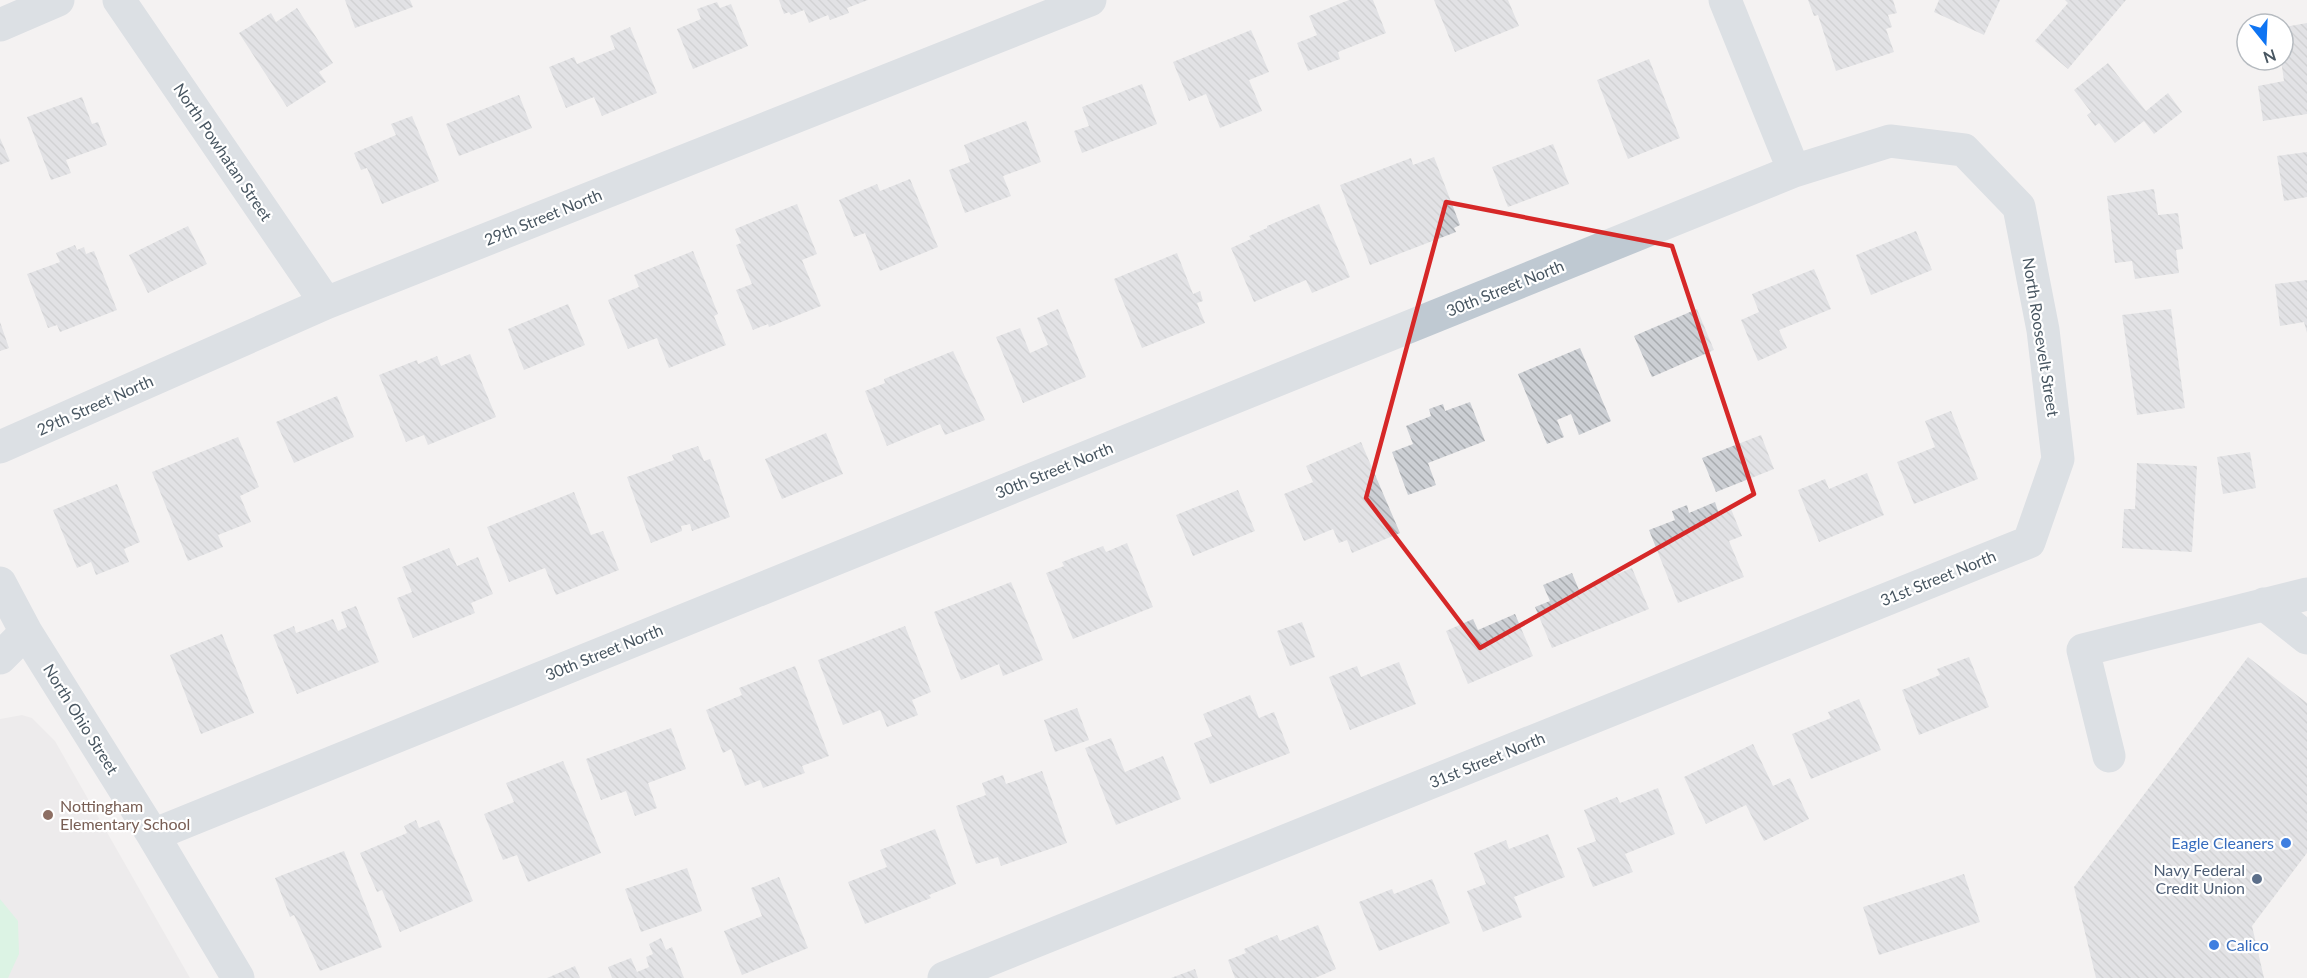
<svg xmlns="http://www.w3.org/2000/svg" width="2307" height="978" font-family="Lato,sans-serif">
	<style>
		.education { fill: #e5e3e4 }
		.green { fill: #bff3d3 }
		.building { fill: url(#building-back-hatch) }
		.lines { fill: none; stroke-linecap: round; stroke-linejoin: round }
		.minor { stroke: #bfc9d2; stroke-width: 33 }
		.marked { fill: none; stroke: #d62828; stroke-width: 4.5; stroke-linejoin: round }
		.education-dot { fill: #8d6e63; stroke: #fff; stroke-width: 2 }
		.shop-dot { fill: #3f7fe0; stroke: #fff; stroke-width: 2 }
		.service-dot { fill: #5c6f8a; stroke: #fff; stroke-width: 2 }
		.labels { text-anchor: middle; stroke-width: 4.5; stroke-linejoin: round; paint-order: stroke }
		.street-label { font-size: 16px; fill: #485661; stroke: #fff }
		.education-label { font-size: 16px; fill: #785e54; stroke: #fff; text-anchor: start }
		.shop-label { font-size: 16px; fill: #366cbe; stroke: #fff; text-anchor: end }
		.service-label { font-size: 16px; fill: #4e5e75; stroke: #fff; text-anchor: end }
	</style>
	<defs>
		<pattern id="building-back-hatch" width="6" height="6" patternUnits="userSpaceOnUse" patternTransform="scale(1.5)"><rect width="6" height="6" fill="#cccfd4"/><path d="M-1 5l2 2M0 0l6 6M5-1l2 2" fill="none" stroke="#a8abaf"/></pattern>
	</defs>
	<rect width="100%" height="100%" fill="#f4f2f2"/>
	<!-- education -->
	<path class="education" d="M22,715L32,718L55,741L190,978H0V719Z"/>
	<!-- green -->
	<path class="green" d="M0,899L18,921L19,954L8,978H0Z"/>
	<!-- building -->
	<path class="building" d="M345,0H410L413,7L355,28Z
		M779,0H868L847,8L849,13L830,20L828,15L809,23L804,10L791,15L789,12L784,14Z
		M1349,0H1373L1386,33L1338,52L1340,59L1308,71L1297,43L1317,35L1309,16Z
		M1434,0H1508L1519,26L1455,52Z
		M1808,0H1893L1897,13L1888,15L1892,27L1886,29L1894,52L1836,71L1818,15L1814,16Z
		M1939,0H2000L1984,35L1934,12Z
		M2065,0H2126L2068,69L2035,41L2068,3Z
		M717,2L720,8L731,4L748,46L693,69L677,29L701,19L697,9Z
		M297,8L333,63L319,72L326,82L287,107L239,33L271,13L276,22Z
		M2307,23V114L2263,121L2258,86L2284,81L2281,60H2283V48H2288L2284,27Z
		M630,27L657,93L602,116L594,97L566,108L549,67L574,57L577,64L615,49L610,36Z
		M1251,30L1269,72L1249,80L1262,111L1220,128L1206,94L1189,101L1173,62Z
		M1649,59L1680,138L1628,159L1597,80Z
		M2108,63L2146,111L2168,93L2182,112L2154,134L2144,121L2115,143L2099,123L2095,126L2087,115L2091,112L2074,90Z
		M1142,84L1157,124L1082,153L1074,131L1089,126L1082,107Z
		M519,95L532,128L459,156L446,124Z
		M82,97L92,124L98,122L107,145L66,160L71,173L51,180L27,117Z
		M412,116L439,181L382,204L367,168L361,170L354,153L396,135L391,124Z
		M1026,121L1041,162L1003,176L1011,196L965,213L949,170L970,162L964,145Z
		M0,138L10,161L0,165Z
		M1553,144L1569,184L1508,207L1492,167Z
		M2307,152V197L2284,201L2277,156Z
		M1434,157L1460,225L1454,228L1456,232L1370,265L1340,185L1411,158L1413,165Z
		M910,179L938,247L880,271L865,233L854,237L839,200L877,184L880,191Z
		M2154,189L2158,215L2178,213L2183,249L2176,250L2179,273L2135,279L2132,261L2115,263L2107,196Z
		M797,204L817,254L802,260L821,306L769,327L768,324L753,330L736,290L752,284L736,245L741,243L735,229Z
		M1319,204L1350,277L1312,293L1306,280L1254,302L1231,248L1251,239L1249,236L1267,228V226Z
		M188,226L207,264L148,293L129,255Z
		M1916,231L1932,270L1871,295L1856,255Z
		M75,245L77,250L84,247L86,254L94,251L117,310L60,332L57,325L48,328L27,274L60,262L56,253Z
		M693,251L718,314L714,316L726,345L669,368L657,338L628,349L608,300L639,287L634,275Z
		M1177,253L1193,294L1200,291L1203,301L1197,303L1205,323L1142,348L1114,279Z
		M1814,269L1831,309L1779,330L1787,348L1758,361L1741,320L1759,312L1752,294Z
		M2307,280V333L2304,322L2280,326L2275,284Z
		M568,304L585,345L524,370L508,329Z
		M1058,309L1086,377L1023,403L996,337L1020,328L1030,353L1048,345L1037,318Z
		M1697,309L1714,350L1652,377L1634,336Z
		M2171,309L2185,408L2137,415L2122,315Z
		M0,322L9,348L0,351Z
		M1580,348L1611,421L1579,435L1571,414L1557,420L1564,437L1547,444L1518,374Z
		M953,351L985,420L945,435L940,424L887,446L865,391L885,383L884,379Z
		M470,354L496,417L428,445L424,435L406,442L379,375L417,360L418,364L437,356L441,366Z
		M337,396L354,437L294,463L276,422Z
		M1470,402L1485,441L1428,463L1436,485L1408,495L1392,452L1413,444L1406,426L1431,416L1429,409L1443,404L1445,411Z
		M1951,411L1978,479L1914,504L1897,462L1935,447L1925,421Z
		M826,433L843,474L782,499L765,459Z
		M1761,435L1774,469L1716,492L1702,458Z
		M238,437L259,487L240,496L251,522L218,535L223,547L188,561L152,472Z
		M1361,442L1400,533L1352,553L1347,540L1339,543L1333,529L1304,541L1284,494L1313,482L1306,466Z
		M698,446L704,461L710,459L730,517L692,531L690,524L681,526L682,531L651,543L627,477L674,460L672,455Z
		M2250,452L2256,488L2223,494L2217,457Z
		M2137,463L2197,466L2192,552L2122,548L2124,509H2135Z
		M1867,473L1884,515L1819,542L1798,490L1825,479L1829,489Z
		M117,484L140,542L124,549L129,562L96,575L91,562L77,568L53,510Z
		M1238,490L1255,531L1193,556L1176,515Z
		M574,492L591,535L603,531L619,570L556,595L545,568L509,582L487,527Z
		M1715,502L1719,514L1731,509L1742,536L1729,541L1744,577L1678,603L1649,530L1675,520L1672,511L1687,505L1689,513Z
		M1127,543L1153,607L1073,639L1046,573L1064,566L1062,562L1103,546L1106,552Z
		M449,548L457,566L478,557L493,594L471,603L475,613L413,638L397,598L412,592L402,567Z
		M1632,568L1649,609L1552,648L1535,607L1550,601L1543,585L1572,573L1579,590Z
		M1011,582L1043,660L1003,676L999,664L961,680L934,612Z
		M356,606L379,662L297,694L273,635L294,626L296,633L333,619L338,631L347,627L341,612Z
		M1515,614L1533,656L1468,684L1446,631L1473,619L1478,630Z
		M1302,622L1315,657L1290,666L1277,631Z
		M905,626L931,692L912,700L918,715L887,727L880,710L843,725L818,660Z
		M222,634L254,713L201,734L170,655Z
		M1969,657L1989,707L1919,735L1902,690L1940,675L1937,669Z
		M2248,657L2307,703V853L2252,926L2264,978H2096L2074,887Z
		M1399,662L1416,704L1350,730L1329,677L1357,666L1361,677Z
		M795,666L829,756L802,766L805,773L763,788L760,780L745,786L731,749L723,753L706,710L742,695L739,688Z
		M1250,695L1259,718L1274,712L1290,753L1210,784L1194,743L1212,736L1203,714Z
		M1859,699L1881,750L1811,779L1792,734L1831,718L1828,712Z
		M1077,708L1089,740L1055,752L1044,720Z
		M671,728L686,769L648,783L657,808L635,816L626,791L601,800L586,759Z
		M1111,738L1125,772L1163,756L1181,799L1116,825L1085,748Z
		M1753,744L1773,786L1790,778L1809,819L1764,841L1746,805L1706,824L1684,777Z
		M563,761L601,853L528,882L517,855L503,860L484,814L514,802L506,783Z
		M1042,771L1067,843L1001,866L998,857L976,864L956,806L986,795L982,783L1003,775L1006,784Z
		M1658,788L1675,834L1625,854L1633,872L1593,887L1577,848L1596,841L1584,810L1617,797L1620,803Z
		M416,820L419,828L439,820L473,901L400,932L382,890L377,892L360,853L407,833L404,826Z
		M935,829L956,884L929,895L931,898L865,924L848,882L887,867L880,850Z
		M1548,834L1565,877L1514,897L1522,917L1483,932L1467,891L1486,884L1474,853L1506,840L1509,849Z
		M344,851L382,947L320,971L294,915L290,917L275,878Z
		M687,868L702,911L641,932L625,889Z
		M1964,874L1980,922L1879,955L1863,907Z
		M779,877L808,948L742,975L724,931L762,916L751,888Z
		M1432,879L1450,923L1379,951L1359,902L1392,889L1394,894Z
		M1318,925L1336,969L1315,978H1235L1228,960L1246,953L1244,949L1277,935L1280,941Z
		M661,938L666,950L672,947L684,978H612L608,967L631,958L637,972L649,967L646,957L653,954L649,944Z
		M575,966L580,978H547Z
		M1195,969L1198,978H1171Z"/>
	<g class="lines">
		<!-- minor -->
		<path class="minor" d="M119,0L326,303
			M1725,0L1794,171
			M0,25L58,0
			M0,447L326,303L1090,0
			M0,583L26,632L153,835L238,978
			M2264,604L2307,638
			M0,658L26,632
			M2109,756L2083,650L2307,594
			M153,835L1794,171L1890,141L1964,150L2019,207L2043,330L2058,459L2029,542L944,978"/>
	</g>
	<!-- marked area -->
	<path d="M0 0H2307V978H0ZM1446,202L1672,246L1754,494L1480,648L1366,498Z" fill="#f4f2f2" fill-opacity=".55" fill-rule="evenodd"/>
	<path class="marked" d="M1446,202L1672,246L1754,494L1480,648L1366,498Z"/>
	<!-- markers -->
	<circle class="education-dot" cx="48" cy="815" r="6"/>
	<g class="shop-dot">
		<circle cx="2286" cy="843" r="6"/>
		<circle cx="2214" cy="945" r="6"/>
	</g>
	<circle class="service-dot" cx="2257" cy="879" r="6"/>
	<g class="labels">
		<!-- street labels -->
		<g class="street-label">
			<text transform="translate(223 152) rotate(56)" y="6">North Powhatan Street</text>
			<text transform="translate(543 217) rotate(-22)" y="6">29th Street North</text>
			<text transform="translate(1505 288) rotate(-22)" y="6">30th Street North</text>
			<text transform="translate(2041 337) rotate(81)" y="6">North Roosevelt Street</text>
			<text transform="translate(95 405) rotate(-24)" y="6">29th Street North</text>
			<text transform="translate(1054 470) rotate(-22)" y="6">30th Street North</text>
			<text transform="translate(1938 578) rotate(-22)" y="6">31st Street North</text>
			<text transform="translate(604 652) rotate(-22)" y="6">30th Street North</text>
			<text transform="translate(81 719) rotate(58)" y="6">North Ohio Street</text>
			<text transform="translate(1487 760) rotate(-22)" y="6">31st Street North</text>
		</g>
		<!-- education labels -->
		<g class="education-label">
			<text x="60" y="812">Nottingham<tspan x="60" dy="18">Elementary School</tspan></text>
		</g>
		<!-- shop labels -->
		<g class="shop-label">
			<text x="2274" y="849">Eagle Cleaners</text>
			<text x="2226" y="951" text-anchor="start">Calico</text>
		</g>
		<!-- service labels -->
		<g class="service-label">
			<text x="2245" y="876">Navy Federal<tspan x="2245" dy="18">Credit Union</tspan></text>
		</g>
	</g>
	<!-- north arrow -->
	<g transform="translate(2265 42) rotate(162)"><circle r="28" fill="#ffffff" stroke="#b6bbc0" stroke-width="1.5"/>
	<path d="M0-4.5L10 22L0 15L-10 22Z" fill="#0e74f3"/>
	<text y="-9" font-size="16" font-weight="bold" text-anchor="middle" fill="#485661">N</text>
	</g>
</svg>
